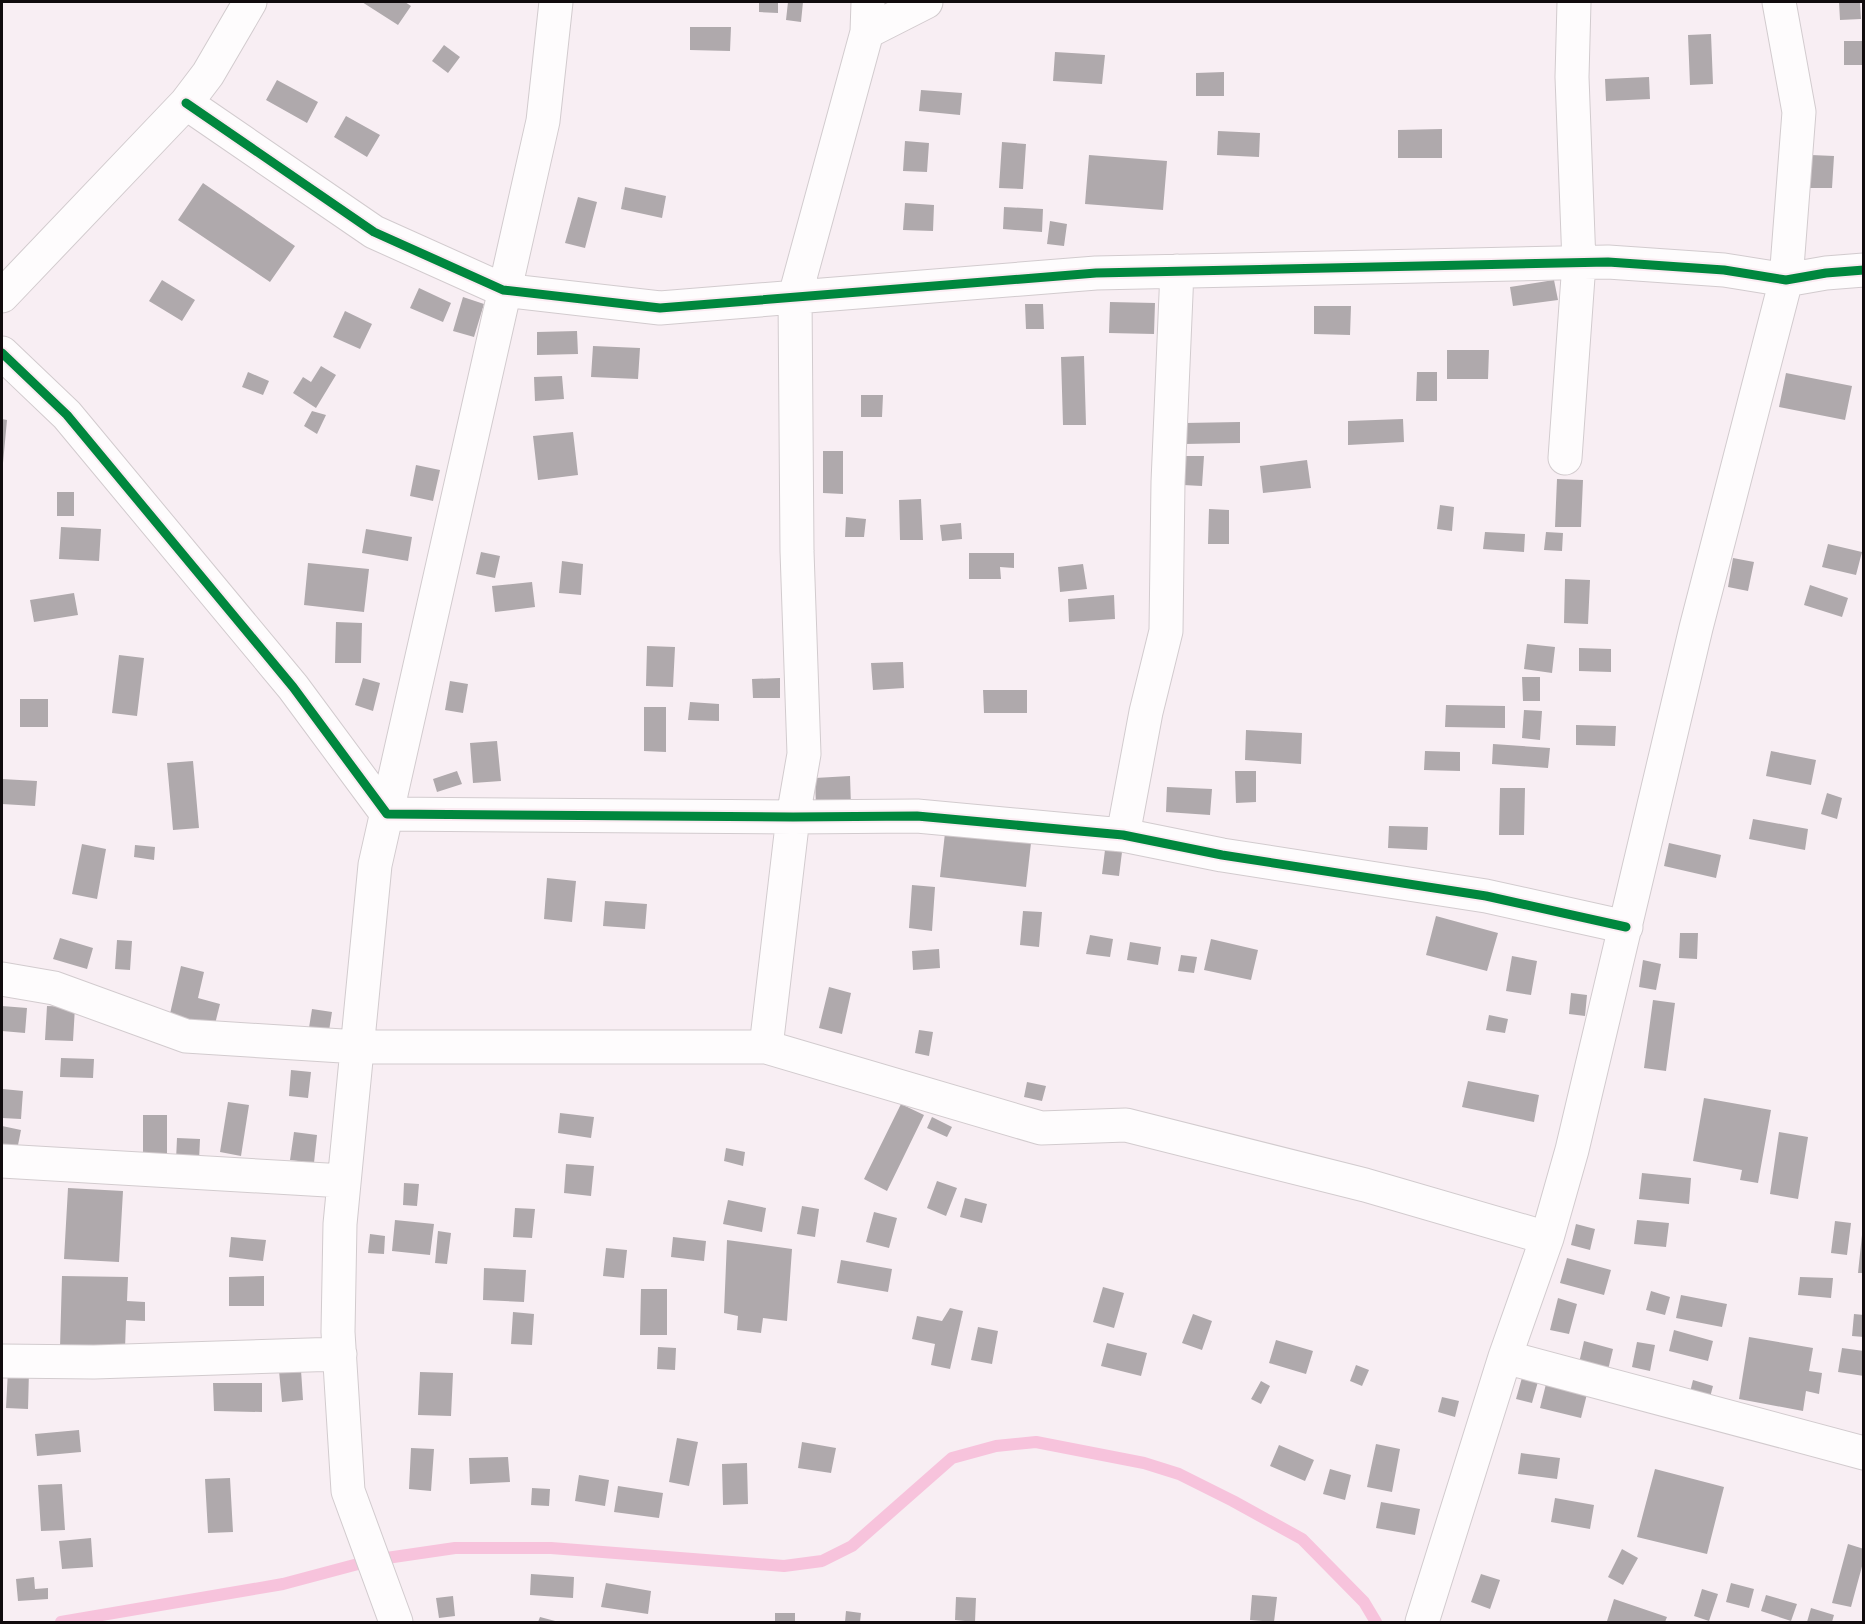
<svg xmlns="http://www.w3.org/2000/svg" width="1865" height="1624" font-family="'IBM Plex Sans',sans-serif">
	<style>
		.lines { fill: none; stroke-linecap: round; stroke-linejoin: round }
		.stream { stroke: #f7c3dc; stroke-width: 12 }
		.building { fill: #afa9ac }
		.minor-casing { stroke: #d2cbce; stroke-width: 35 }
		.minor { stroke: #fefcfd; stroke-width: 33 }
		.cycleway-casing { stroke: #fbebf2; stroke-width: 13 }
		.cycleway { stroke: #00873e; stroke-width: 9 }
	</style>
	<rect width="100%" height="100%" fill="#f8eef3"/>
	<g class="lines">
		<!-- stream -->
		<path class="stream" d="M61,1622L283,1584L373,1560L455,1548H551L784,1566L822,1561L852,1546L952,1458L996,1446L1036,1442L1144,1463L1179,1474L1233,1501L1302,1539L1364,1602L1376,1622"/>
	</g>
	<!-- building -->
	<path class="building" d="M362,2H405L411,6L398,25Z
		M759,2H778V13L759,12Z
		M788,2H803L801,22L786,20Z
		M1839,2H1860L1861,19L1840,20Z
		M690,27H731L730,51L690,50Z
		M1711,34L1713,84L1690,85L1688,35Z
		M1844,41H1864V65H1844Z
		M444,45L460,57L448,73L432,61Z
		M1055,52L1105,55L1102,84L1053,81Z
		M1224,72V96H1196V73Z
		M1649,77L1650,99L1606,101L1605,79Z
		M277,80L318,102L307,123L266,100Z
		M921,90L962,93L960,115L919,111Z
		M346,116L380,135L367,157L334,137Z
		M1442,129V158H1398V130Z
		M1218,131L1260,133L1259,157L1217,155Z
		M905,141L929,143L927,172L903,171Z
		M1002,142L1026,144L1023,189L999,188Z
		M1089,155L1167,161L1163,210L1085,204Z
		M1811,155L1834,156L1832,188H1809Z
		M203,183L295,246L270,282L178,220Z
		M625,187L666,196L662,218L621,209Z
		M578,197L597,202L585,248L565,243Z
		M905,203L934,205L933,231L903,230Z
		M1004,207L1043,209L1042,232L1003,229Z
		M1050,221L1067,224L1064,246L1047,244Z
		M162,280L195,300L182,321L149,301Z
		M1554,280L1558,300L1513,306L1510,287Z
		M419,288L451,303L443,322L410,308Z
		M463,297L484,304L474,337L453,331Z
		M1110,302L1155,303L1154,334L1109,333Z
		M1025,304H1043L1044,329H1026Z
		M1314,306H1351L1350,335L1314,334Z
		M345,311L372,324L360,349L333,337Z
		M577,331L578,354L537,355V332Z
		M593,346L640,348L638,379L591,377Z
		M1447,350H1489L1488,379H1447Z
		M1084,356L1086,425H1063L1061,357Z
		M321,366L336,375L316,408L293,393L303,377L311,382Z
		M248,372L269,381L263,395L242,387Z
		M1417,372H1437V401H1416Z
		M1786,373L1852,386L1845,420L1779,407Z
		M562,376L564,399L535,401L534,377Z
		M861,395H883L882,417H861Z
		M312,411L326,415L317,434L304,426Z
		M2,419L7,420L3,463H2Z
		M1403,419L1404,442L1348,445V421Z
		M1240,422V443L1184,444V423Z
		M573,432L578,475L538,480L533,436Z
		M823,451H843V494L823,493Z
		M1184,456H1204L1202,486L1183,485Z
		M1307,460L1311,488L1263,493L1260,466Z
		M416,465L440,470L433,501L410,496Z
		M1557,479L1583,480L1581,527H1555Z
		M57,492H74V516H57Z
		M921,499L923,540H900L899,500Z
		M1440,505L1454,507L1452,531L1437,529Z
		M1209,509L1229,510V544H1208Z
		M846,517L866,519L864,537H845Z
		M961,523L962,539L942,541L940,525Z
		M61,527L101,529L99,561L59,559Z
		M366,529L412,537L408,561L362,553Z
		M1485,532L1525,534L1524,552L1483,549Z
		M1546,532L1563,533L1562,551L1544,550Z
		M1828,544L1862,552L1856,575L1822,567Z
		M481,552L500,556L495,578L476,574Z
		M969,553H1014V568L1000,567L1001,579H969Z
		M1733,558L1754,562L1748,591L1728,587Z
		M562,561L583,564L581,595L559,593Z
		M308,563L369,569L364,612L304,605Z
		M1083,564L1087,589L1060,592L1058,567Z
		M1565,579L1590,580L1588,624L1564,623Z
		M532,582L535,607L495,612L492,586Z
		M1810,585L1848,598L1842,617L1804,605Z
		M74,593L78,615L34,622L30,600Z
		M1114,595L1115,619L1069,622L1068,599Z
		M336,622L362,623L361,663H335Z
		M1527,644L1555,647L1552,673L1524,669Z
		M647,646L675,647L673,687L646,686Z
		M1579,648L1611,649V672L1579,671Z
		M119,655L144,658L137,716L112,713Z
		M903,662L904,688L873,690L871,663Z
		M1522,677H1540V701H1523Z
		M363,678L380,683L373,711L355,705Z
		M780,678V698H753L752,679Z
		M450,681L468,684L463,713L445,710Z
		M983,690H1027V713H984Z
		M20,699H48V727H20Z
		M690,702L719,704V721L688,720Z
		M1446,705L1505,706V728L1445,727Z
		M644,707H666V752L644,751Z
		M1524,710L1542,711L1540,740L1522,738Z
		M1576,725L1616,726L1615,746L1576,745Z
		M1246,730L1302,733L1301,764L1245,760Z
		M497,741L501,781L473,783L470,743Z
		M1493,744L1550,748L1548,768L1492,764Z
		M1425,751L1460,752V771L1424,770Z
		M1771,751L1816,760L1811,785L1766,776Z
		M193,761L199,828L173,830L167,763Z
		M457,771L462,784L437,792L433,779Z
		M1235,771H1256V802L1236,803Z
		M850,776L851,806L816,807L815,778Z
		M2,779L37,781L35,806L2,804Z
		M1167,787L1212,789L1210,815L1166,812Z
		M1500,788H1525L1524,835H1499Z
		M1827,793L1842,798L1837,819L1821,814Z
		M1753,819L1808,829L1805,850L1749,839Z
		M1389,826L1428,827L1427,850L1388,848Z
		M945,833L1031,843L1026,887L940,877Z
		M1669,843L1721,855L1716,878L1664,866Z
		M82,844L106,849L97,899L72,894Z
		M135,845L155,847L154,860L134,857Z
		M1105,850L1122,852L1119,876L1102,874Z
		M547,878L576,881L572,922L544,919Z
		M912,885L935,887L932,931L909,928Z
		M605,901L647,904L645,929L603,926Z
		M1023,911L1042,912L1039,947L1020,945Z
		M1436,916L1498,933L1487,971L1426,955Z
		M1680,933H1698L1697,959L1679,958Z
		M1090,935L1113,939L1110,957L1086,954Z
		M60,938L93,948L87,969L53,959Z
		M1211,939L1258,950L1251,980L1204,970Z
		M117,940L132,941L130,970L115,969Z
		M1130,942L1161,947L1158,965L1127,960Z
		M939,949L940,968L913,970L912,951Z
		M1181,955L1197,957L1194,973L1178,971Z
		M1512,956L1537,961L1531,995L1506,991Z
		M1643,960L1661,964L1656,990L1639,987Z
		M181,966L204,972L198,998L220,1004L214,1028L169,1018Z
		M829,987L851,993L842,1034L819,1028Z
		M1571,993L1587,995L1585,1016L1569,1014Z
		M1653,1000L1675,1003L1666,1071L1644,1068Z
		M2,1006L27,1008L25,1033L2,1031Z
		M47,1006L75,1007L73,1041L45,1040Z
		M312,1009L332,1012L328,1037L308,1034Z
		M1489,1015L1508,1019L1505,1033L1486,1030Z
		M919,1030L933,1032L929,1056L915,1053Z
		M61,1058L94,1059L93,1078L60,1077Z
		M291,1070L311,1072L308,1098L289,1096Z
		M1468,1081L1539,1095L1534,1122L1462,1107Z
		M1027,1082L1046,1086L1042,1101L1024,1097Z
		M3,1089L23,1091L21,1119L2,1118Z
		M1704,1098L1771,1110L1758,1183L1740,1180L1742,1170L1693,1161Z
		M228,1102L249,1105L241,1156L220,1152Z
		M901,1104L924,1115L887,1191L864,1179Z
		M560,1113L594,1117L591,1138L558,1133Z
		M143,1115H167V1156H143Z
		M932,1117L952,1127L947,1137L927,1128Z
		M2,1126L21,1130L16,1155L2,1152Z
		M294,1132L317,1135L314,1163L290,1160Z
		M1779,1132L1808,1137L1798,1199L1770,1194Z
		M177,1138L200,1139L199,1161L176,1160Z
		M726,1148L745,1152L743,1166L724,1161Z
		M566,1164L594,1166L591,1196L564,1193Z
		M1642,1173L1691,1178L1689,1204L1639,1199Z
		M937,1181L957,1188L946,1216L927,1208Z
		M404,1183L419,1184L417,1206L403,1205Z
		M68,1188L123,1191L119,1262L64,1259Z
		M965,1198L987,1204L982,1223L960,1217Z
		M728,1200L766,1208L762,1232L723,1224Z
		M802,1206L819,1209L815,1237L797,1234Z
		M515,1208L535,1209L532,1238L513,1237Z
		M874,1212L897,1218L889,1248L866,1242Z
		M395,1220L434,1224L430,1255L392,1251Z
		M1637,1220L1669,1223L1666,1247L1634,1244Z
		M1835,1221L1851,1223L1847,1255L1831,1253Z
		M1576,1224L1595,1229L1590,1250L1571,1245Z
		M438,1231L451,1233L447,1264L435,1263Z
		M370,1234L385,1236L384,1254L368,1253Z
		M1862,1235L1864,1236V1273H1858Z
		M231,1237L266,1240L263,1261L229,1257Z
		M673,1237L706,1241L704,1261L671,1257Z
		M727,1240L792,1249L787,1321L763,1318L761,1333L737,1330L738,1316L724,1313Z
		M606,1248L627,1250L624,1278L603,1276Z
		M1567,1258L1611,1270L1604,1295L1560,1283Z
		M841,1260L892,1269L888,1292L837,1283Z
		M484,1268L526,1270L524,1302L483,1300Z
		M62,1276L128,1277L127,1301L145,1302V1321L126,1320L125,1349L60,1348Z
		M264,1276V1306H229V1277Z
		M1800,1277L1833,1278L1831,1298L1798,1295Z
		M1103,1287L1124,1293L1114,1328L1093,1322Z
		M641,1289H667V1335H640Z
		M1651,1291L1670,1297L1665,1315L1646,1310Z
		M1681,1295L1727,1304L1722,1327L1676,1318Z
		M1558,1298L1577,1304L1569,1334L1550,1330Z
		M950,1308L963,1311L950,1369L931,1365L935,1344L912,1339L917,1316L942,1321Z
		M513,1312L534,1314L532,1345L511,1344Z
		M1193,1314L1212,1321L1202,1350L1182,1343Z
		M1854,1314L1864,1315V1337L1852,1336Z
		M978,1327L998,1331L992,1364L971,1360Z
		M1674,1330L1713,1341L1708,1361L1669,1351Z
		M1749,1337L1813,1348L1809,1371L1822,1373L1819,1394L1806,1391L1803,1411L1739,1399Z
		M1276,1340L1313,1351L1306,1374L1269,1363Z
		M1584,1341L1613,1349L1608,1370L1579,1363Z
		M1637,1342L1655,1345L1650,1371L1632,1367Z
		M1107,1343L1147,1353L1141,1376L1101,1366Z
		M658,1347L676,1348L675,1370L657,1369Z
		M1842,1348L1864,1351V1376L1838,1372Z
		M1356,1365L1369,1370L1362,1386L1350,1381Z
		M8,1370L29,1371L28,1409L6,1408Z
		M301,1370L303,1400L282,1402L279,1371Z
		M420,1372L453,1373L451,1416L418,1415Z
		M1523,1374L1539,1378L1532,1403L1516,1399Z
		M1693,1380L1713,1386L1709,1401L1689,1396Z
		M1261,1381L1270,1386L1261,1404L1251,1399Z
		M213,1383H262V1412L214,1411Z
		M1546,1384L1587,1394L1581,1418L1540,1408Z
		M1442,1397L1459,1401L1455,1417L1438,1412Z
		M79,1430L81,1452L37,1456L35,1434Z
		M677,1438L698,1442L689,1486L669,1482Z
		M802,1442L836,1448L831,1473L798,1468Z
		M1376,1444L1400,1449L1392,1492L1367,1487Z
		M1279,1445L1314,1460L1305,1481L1270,1466Z
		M411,1448L434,1449L431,1491L409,1489Z
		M1521,1453L1560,1458L1557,1479L1518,1474Z
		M508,1457L510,1482L470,1484L469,1458Z
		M747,1463L748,1504L723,1505L722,1464Z
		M1330,1469L1351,1475L1345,1500L1323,1494Z
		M1655,1469L1724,1487L1707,1554L1637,1537Z
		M579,1475L609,1480L605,1506L575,1501Z
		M230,1478L233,1532L208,1533L205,1479Z
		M62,1484L65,1530L41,1531L38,1485Z
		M618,1486L663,1493L659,1518L614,1512Z
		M532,1488L550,1489L549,1506L531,1505Z
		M1555,1498L1594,1505L1590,1529L1551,1522Z
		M1381,1502L1420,1509L1415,1535L1376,1528Z
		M91,1538L93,1567L62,1569L59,1541Z
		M1848,1544L1864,1549V1559L1851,1607L1832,1603Z
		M1622,1549L1638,1558L1623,1585L1608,1577Z
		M531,1574L574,1577L573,1598L530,1595Z
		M1481,1574L1500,1580L1490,1609L1471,1602Z
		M34,1577L35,1589L48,1588V1599L18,1601L16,1579Z
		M606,1583L651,1591L648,1614L601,1607Z
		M1731,1583L1754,1589L1749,1608L1726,1602Z
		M1702,1589L1718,1594L1709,1621L1694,1616Z
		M1252,1595L1277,1597L1274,1622L1250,1620Z
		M1766,1595L1797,1604L1791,1621L1761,1611Z
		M453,1596L455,1616L439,1618L436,1598Z
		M956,1597L976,1598L975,1622L955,1620Z
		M1614,1599L1667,1617L1665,1622L1607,1621Z
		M1811,1608L1834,1615L1832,1622H1807Z
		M846,1611L861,1613L860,1622H845Z
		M775,1613H795V1622H775Z
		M540,1617L559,1622H538Z"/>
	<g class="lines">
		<defs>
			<path id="minor" d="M867,32L926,2
				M186,103L374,232L503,290L660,308L1096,273L1608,262L1724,270L1786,280L1826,273L1864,270
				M2,296L186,103L208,74L250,2
				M2,353L67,415L293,687L387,814L793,817L917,816L1123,835L1222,855L1486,896L1626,927
				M1565,458L1579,263L1572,77L1574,2
				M1123,835L1146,712L1166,631L1168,482L1177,271
				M2,979L54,988L186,1036L358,1047H766L1041,1128L1126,1125L1365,1185L1547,1238
				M766,1047L793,817L804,754L797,551L795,296L867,32L868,2
				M2,1161L344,1181
				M1505,1357L1547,1238L1572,1150L1696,628L1786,280L1799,112L1779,2
				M2,1361L94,1362L340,1354
				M396,1622L348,1491L338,1332L340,1224L375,865L543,121L556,2
				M1422,1622L1505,1357L1864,1453"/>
		</defs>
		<!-- minor casing -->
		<use href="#minor" class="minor-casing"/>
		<!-- minor -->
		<use href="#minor" class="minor"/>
		<defs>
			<path id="cycleway" d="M186,103L374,232L503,290L660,308L1096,273L1608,262L1724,270L1786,280L1826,273L1864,270
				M2,353L67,415L293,687L387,814L793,817L917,816L1123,835L1222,855L1486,896L1626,927"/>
		</defs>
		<!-- cycleway casing -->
		<use href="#cycleway" class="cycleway-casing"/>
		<!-- cycleway -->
		<use href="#cycleway" class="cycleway"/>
	</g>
	<!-- border -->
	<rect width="1865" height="1624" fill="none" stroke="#100b0d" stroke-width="6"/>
</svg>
